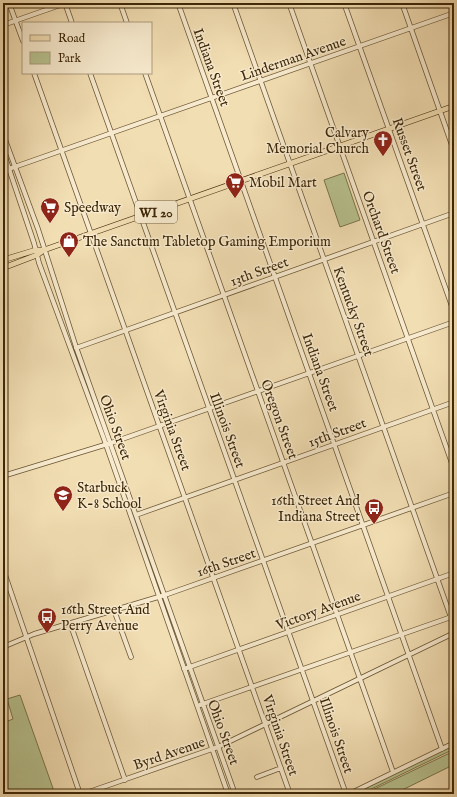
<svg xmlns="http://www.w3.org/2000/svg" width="457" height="797" font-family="'IM FELL English',serif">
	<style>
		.green { fill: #b7c28f; stroke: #7a744b }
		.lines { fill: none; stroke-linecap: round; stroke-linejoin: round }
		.minor-casing { stroke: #6a5532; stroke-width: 5.5 }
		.major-casing { stroke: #3d2707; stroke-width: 6 }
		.minor { stroke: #f7eace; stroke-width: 4 }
		.major { stroke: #f2deb3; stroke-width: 5 }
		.labels { text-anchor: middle; stroke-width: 3; stroke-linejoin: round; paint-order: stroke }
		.shield { fill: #f7eace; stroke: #756243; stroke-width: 1 }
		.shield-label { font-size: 13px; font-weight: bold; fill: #3d2707 }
		.street-label { font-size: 14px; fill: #3d2707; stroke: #f7eace }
		.poi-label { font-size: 14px; fill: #3d2707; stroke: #f7eace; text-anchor: start }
	</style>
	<rect width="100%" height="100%" fill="#f2deb3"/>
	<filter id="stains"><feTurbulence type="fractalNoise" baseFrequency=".005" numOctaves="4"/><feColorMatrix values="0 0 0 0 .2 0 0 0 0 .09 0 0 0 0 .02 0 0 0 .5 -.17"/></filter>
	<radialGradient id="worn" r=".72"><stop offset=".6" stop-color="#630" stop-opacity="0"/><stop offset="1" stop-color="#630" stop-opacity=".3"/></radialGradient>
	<!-- green -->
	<path class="green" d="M344,173L360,220L340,227L324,180Z
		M20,695L55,794H3V723L13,719L7,699Z
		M454,745V749L361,794H354Z
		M454,751V773L451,766L394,794H364Z"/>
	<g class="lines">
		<defs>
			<path id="minor" d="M9,3L23,41
				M65,3L72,23
				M120,3L127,23
				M178,3L442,749
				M233,3L454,626
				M289,3L454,469
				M344,3L454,312
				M402,3L454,151
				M3,25L66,3
				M34,73L290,794
				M90,73L346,794
				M145,73L393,772
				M3,134L38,229L76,347L235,794
				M3,151L34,243L39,263L104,439L228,794
				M3,171L454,13
				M76,348L454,213
				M3,476L111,443L454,322
				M136,515L454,402
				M3,569L80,794
				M114,610L131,657
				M70,623L125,780
				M3,647L34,634L165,595L454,493
				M184,669L454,573
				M200,705L454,616
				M257,777L281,768
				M83,794L218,747L454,633
				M349,794L454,743"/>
			<path id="major" d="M3,260L36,250H44
				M3,268L37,255L44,250L454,106"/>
		</defs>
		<!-- minor casing -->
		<use href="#minor" class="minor-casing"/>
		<!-- major casing -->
		<use href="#major" class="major-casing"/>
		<!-- minor -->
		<use href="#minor" class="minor"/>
		<!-- major -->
		<use href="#major" class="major"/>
	</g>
	<!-- icons -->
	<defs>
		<symbol id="church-pin" viewBox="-11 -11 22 30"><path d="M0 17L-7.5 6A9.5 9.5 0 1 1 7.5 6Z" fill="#8f2418" stroke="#f7eace"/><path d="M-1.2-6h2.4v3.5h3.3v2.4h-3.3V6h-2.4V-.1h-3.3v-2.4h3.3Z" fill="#fff"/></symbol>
		<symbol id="supermarket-pin" viewBox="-11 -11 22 30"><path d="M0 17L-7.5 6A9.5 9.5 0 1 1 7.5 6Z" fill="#8f2418" stroke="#f7eace"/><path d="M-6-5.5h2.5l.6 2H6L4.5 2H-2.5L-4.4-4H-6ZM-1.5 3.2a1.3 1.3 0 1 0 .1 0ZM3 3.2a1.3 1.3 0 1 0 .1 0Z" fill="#fff"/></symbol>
		<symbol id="shop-pin" viewBox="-11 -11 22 30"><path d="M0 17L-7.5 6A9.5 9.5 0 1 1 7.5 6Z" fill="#8f2418" stroke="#f7eace"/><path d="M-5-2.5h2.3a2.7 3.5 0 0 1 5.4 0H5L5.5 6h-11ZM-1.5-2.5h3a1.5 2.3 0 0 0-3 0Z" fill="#fff"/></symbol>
		<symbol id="school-pin" viewBox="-11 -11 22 30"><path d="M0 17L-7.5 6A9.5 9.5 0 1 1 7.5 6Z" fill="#8f2418" stroke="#f7eace"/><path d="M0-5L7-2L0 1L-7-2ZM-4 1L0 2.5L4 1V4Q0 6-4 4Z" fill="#fff"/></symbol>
		<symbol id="bus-pin" viewBox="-11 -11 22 30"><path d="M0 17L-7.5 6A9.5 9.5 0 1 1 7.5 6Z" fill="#8f2418" stroke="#f7eace"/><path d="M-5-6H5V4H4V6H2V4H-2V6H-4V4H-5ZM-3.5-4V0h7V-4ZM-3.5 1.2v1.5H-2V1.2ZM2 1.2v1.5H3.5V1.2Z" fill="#fff"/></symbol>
	</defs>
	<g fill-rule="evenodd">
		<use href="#church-pin" x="372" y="129" width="22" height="30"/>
		<use href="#supermarket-pin" x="224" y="171" width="22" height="30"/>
		<use href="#supermarket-pin" x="39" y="196" width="22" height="30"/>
		<use href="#shop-pin" x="58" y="230" width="22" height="30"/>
		<use href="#school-pin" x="52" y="484" width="22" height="30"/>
		<use href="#bus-pin" x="363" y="497" width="22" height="30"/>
		<use href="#bus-pin" x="36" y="606" width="22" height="30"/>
	</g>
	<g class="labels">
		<!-- shield labels -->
		<rect class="shield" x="135" y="201" width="42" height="22" rx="3"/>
		<g class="shield-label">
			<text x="156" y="217">WI 20</text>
		</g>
		<!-- street labels -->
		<g class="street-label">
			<text transform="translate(293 58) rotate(-19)" y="5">Linderman Avenue</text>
			<text transform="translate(212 67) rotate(70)" y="5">Indiana Street</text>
			<text transform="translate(410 154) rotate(70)" y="5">Russet Street</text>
			<text transform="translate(382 232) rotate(70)" y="5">Orchard Street</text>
			<text transform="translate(259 271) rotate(-20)" y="5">13th Street</text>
			<text transform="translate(354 311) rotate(70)" y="5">Kentucky Street</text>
			<text transform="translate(321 372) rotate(70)" y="5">Indiana Street</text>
			<text transform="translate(280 419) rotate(70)" y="5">Oregon Street</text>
			<text transform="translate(116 427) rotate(70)" y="5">Ohio Street</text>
			<text transform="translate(173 430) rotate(70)" y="5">Virginia Street</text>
			<text transform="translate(228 430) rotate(70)" y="5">Illinois Street</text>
			<text transform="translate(337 432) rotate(-20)" y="5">15th Street</text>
			<text transform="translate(226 562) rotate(-19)" y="5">16th Street</text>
			<text transform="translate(318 610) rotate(-20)" y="5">Victory Avenue</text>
			<text transform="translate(224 732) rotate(70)" y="5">Ohio Street</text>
			<text transform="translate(281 735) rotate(71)" y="5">Virginia Street</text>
			<text transform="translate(337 735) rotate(71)" y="5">Illinois Street</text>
			<text transform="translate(169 753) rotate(-19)" y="5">Byrd Avenue</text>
		</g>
		<!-- poi labels -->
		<g class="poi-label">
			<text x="369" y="137" text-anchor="end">Calvary<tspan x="369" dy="16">Memorial Church</tspan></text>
			<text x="249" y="187">Mobil Mart</text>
			<text x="64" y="212">Speedway</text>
			<text x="83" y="246">The Sanctum Tabletop Gaming Emporium</text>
			<text x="77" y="492">Starbuck<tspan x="77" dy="16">K-8 School</tspan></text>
			<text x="360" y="505" text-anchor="end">16th Street And<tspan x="360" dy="16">Indiana Street</tspan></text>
			<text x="61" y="614">16th Street And<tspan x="61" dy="16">Perry Avenue</tspan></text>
		</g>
	</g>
	<!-- margin -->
	<rect width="457" height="797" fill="none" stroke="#f2deb3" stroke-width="16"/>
	<rect x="4" y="4" width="449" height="789" fill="none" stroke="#3d2707" stroke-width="2"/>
	<rect x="8" y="8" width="441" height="781" fill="none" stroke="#3d2707"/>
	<!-- legend -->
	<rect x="22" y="22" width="130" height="52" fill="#f7eace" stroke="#ad9c7e"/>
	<rect x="30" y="35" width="20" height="6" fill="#f2deb3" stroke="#ad9c7e"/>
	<text x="58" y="42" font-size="12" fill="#3d2707">Road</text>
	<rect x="30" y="52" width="20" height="12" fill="#b7c28f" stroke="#ad9c7e"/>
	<text x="58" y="62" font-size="12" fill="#3d2707">Park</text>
	<rect width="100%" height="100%" filter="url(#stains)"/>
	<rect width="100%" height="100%" fill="url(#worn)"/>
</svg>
